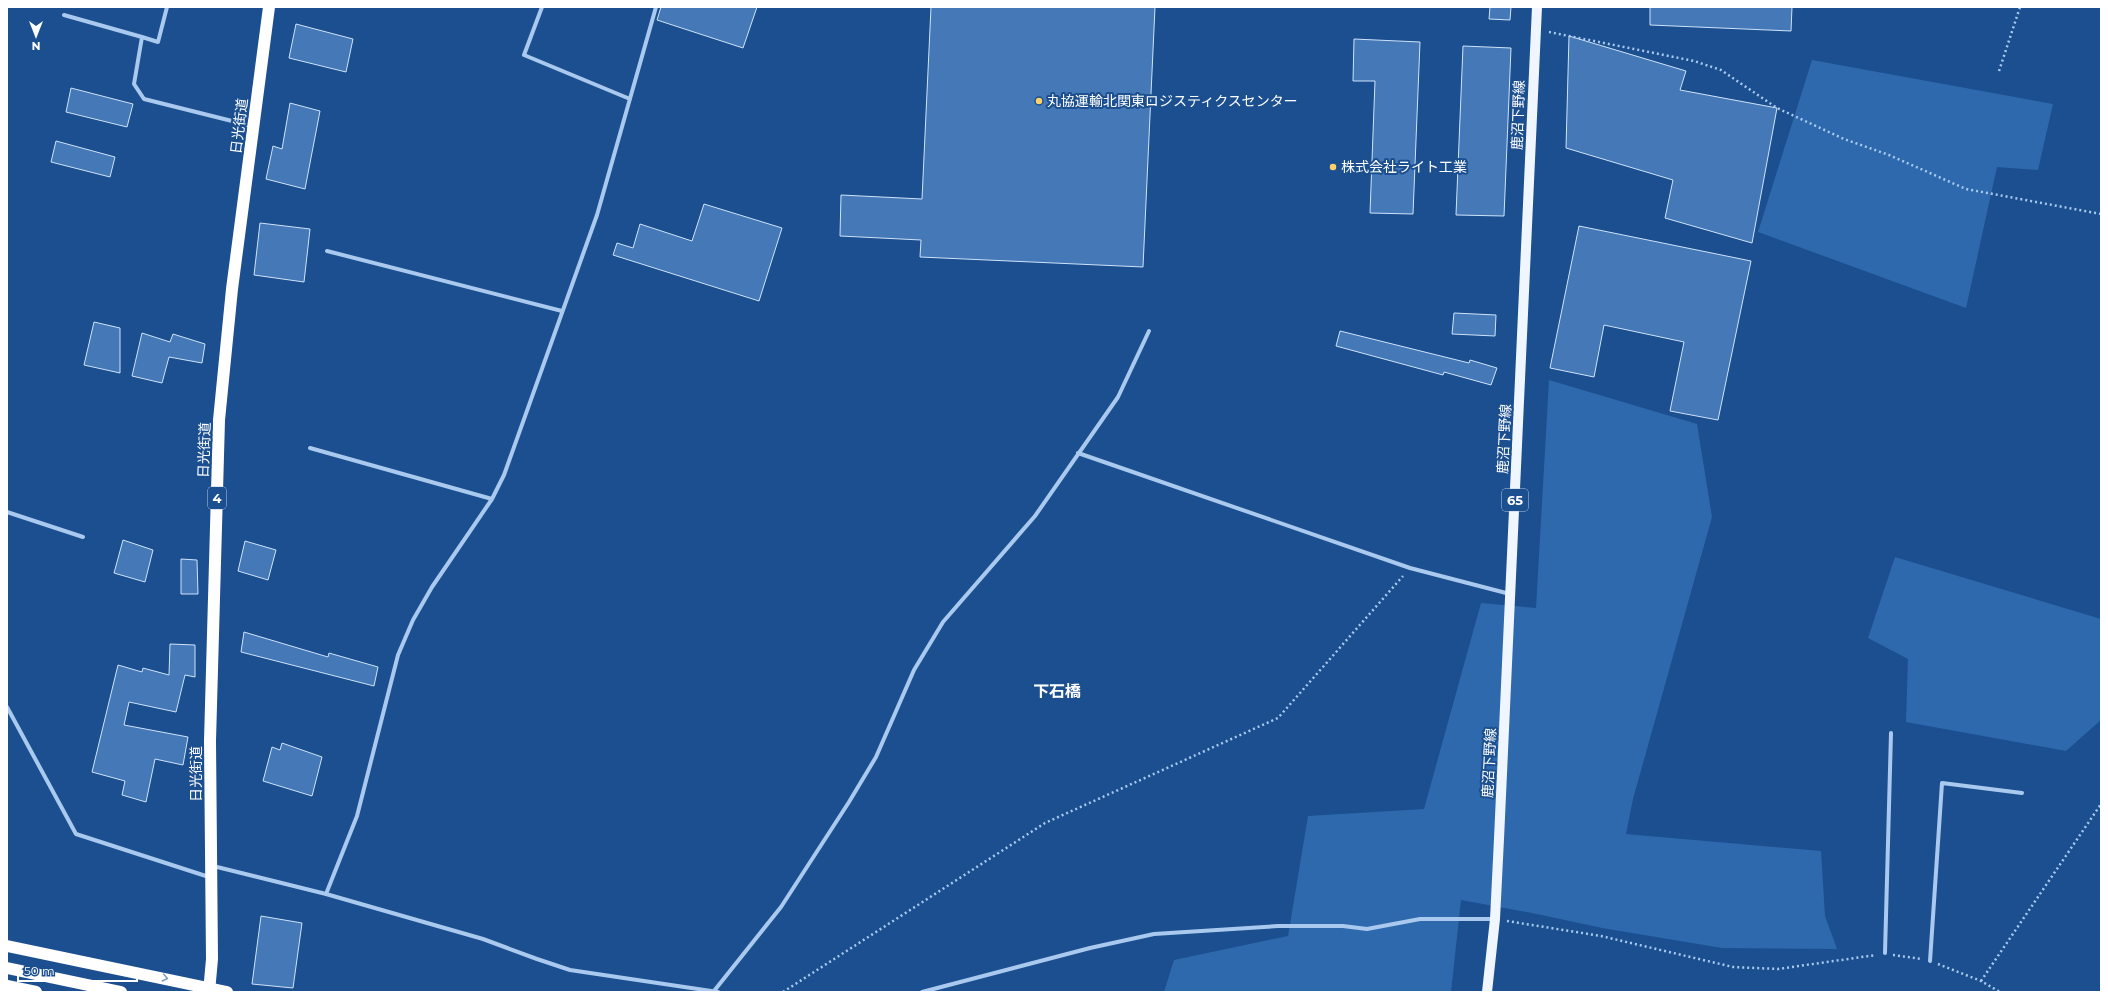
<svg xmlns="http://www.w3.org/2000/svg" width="2108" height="999" font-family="Montserrat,'Noto Sans JP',sans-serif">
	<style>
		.green { fill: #2e69ad }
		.building { fill: #4478b7; stroke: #cfe3fa }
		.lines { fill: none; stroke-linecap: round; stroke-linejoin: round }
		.path { stroke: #a9c9ee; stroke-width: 2.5; stroke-dasharray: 2 3; stroke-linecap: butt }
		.street { stroke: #a9c9ee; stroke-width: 4 }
		.primary { stroke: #f0f6ff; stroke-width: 10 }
		.highway { stroke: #fff; stroke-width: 12 }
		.oneway { stroke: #829ec1 }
		.poi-dot { fill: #ffd166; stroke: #1b4f8f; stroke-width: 1.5 }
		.labels { text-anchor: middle; stroke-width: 4; stroke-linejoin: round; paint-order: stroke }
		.shield { fill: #1b4f8f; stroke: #bbcadd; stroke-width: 1 }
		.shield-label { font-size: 13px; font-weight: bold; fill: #fff }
		.poi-label { font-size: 14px; fill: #fff; stroke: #1b4f8f; text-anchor: start }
		.street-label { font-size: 14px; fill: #fff; stroke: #1b4f8f }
		.quarter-label { font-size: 16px; font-weight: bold; fill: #fff; stroke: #1b4f8f }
	</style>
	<rect width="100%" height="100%" fill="#1b4f8f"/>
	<!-- green -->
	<path class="green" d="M1812,60L2053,104L2038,170L1997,167L1966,308L1758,232Z
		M1549,380L1697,424L1712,517L1633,799L1626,834L1821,851L1825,916L1837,949L1722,948L1602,928L1532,913L1461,900L1451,992H1164L1174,960L1288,936L1308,816L1424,809L1481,603L1536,608Z
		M1895,557L2101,619V720L2066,751L1906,722L1908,659L1868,638Z"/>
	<!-- building -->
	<path class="building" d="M661,7H757L743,48L657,20Z
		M931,7H1155L1143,267L920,257L921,240L840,236L841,195L922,199Z
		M1490,7H1511L1510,20L1489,19Z
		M1650,7H1792L1791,31L1650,25Z
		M296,24L353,39L346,72L289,58Z
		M1569,36L1686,71L1680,90L1777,108L1752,243L1665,218L1673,180L1566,148Z
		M1354,39L1420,42L1413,214L1370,213L1375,81H1353Z
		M1463,46L1511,48L1504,216L1456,215Z
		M71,88L133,104L127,127L66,112Z
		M290,103L320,111L305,189L266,179L273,146L282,149Z
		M56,141L115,157L110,177L51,162Z
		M704,204L782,228L759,301L613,255L617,243L633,248L640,224L692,241Z
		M260,223L310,229L304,282L254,275Z
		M1579,226L1751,261L1718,420L1670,411L1684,342L1604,325L1594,377L1550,368Z
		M1454,313L1496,315L1495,336L1452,334Z
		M94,322L120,328V373L84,365Z
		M1340,331L1469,363L1470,360L1497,368L1491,385L1444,372L1443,375L1336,346Z
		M142,333L170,342L173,334L205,344L202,363L169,357L162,383L132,376Z
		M123,540L153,550L145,582L114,573Z
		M245,541L276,550L268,580L238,571Z
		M181,559L197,560L198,594H181Z
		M244,632L328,657L329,653L378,667L374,686L241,652Z
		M170,644L195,645V677L185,675L176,712L129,702L124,725L188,737L183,765L155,759L146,802L122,795L125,781L92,772L118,665L142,672L143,668L169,675Z
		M282,743L322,757L312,796L263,781L272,747L280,750Z
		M261,916L302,923L293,988L252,984Z"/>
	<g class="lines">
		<!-- path -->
		<path class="path" d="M1549,32L1694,61L1721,70L1777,108L1844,139L1889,155L1966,189L2101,214
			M1999,71L2020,7
			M1507,921L1601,936L1733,967L1778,969L1876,955
			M1893,955L1922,959
			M1938,964L1981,981L2000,992
			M1981,981L2101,804
			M783,992L1045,823L1278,718L1403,576"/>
		<!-- street -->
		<path class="street" d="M542,7L524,55L630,99
			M64,15L142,37L134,84L144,99L252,126
			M142,37L158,42L167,7
			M327,251L562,311
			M310,448L492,499
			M1078,453L1410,568L1510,594
			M7,512L83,537
			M7,707L76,834L209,877
			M213,866L326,894L483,939L537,959L570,970L718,992
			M326,894L357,816L398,655L413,620L432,587L492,499L504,475L597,215L656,7
			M1885,953L1891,733
			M1930,961L1942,783L2022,793
			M714,991L781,907L849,802L876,757L914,670L943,622L1035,516L1118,397L1149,331
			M922,992L1090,948L1154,934L1278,926H1343L1367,929L1420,919H1494"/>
		<!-- primary -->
		<path class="primary" d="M1487,992L1495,919L1499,839L1537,7"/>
		<!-- highway -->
		<path class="highway" d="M7,946L227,992
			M7,968L121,992
			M7,986L36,992
			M209,992L212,959L210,741L219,420L232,289L269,7"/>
	</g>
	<!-- one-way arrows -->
	<defs><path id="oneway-chevron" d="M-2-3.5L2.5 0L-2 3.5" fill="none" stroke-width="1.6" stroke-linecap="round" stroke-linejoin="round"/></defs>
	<use class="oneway" href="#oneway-chevron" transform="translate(165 978) rotate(12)"/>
	<!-- markers -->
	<g class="poi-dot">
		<circle cx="1039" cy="101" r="4"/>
		<circle cx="1333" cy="167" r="4"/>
	</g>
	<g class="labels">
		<!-- shield labels -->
		<g class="shield">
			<rect x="208" y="487" width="18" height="22" rx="3"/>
			<rect x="1502" y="489" width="26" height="22" rx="3"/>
		</g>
		<g class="shield-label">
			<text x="217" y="503">4</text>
			<text x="1515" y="505">65</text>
		</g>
		<!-- poi labels -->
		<g class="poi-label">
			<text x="1047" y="106">丸協運輸北関東ロジスティクスセンター</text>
			<text x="1341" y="172">株式会社ライト工業</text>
		</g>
		<!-- street labels -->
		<g class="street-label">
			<text transform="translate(1518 115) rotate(-88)" y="5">鹿沼下野線</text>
			<text transform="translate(239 126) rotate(-83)" y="5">日光街道</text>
			<text transform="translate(1504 439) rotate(-87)" y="5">鹿沼下野線</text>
			<text transform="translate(204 450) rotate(-88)" y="5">日光街道</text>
			<text transform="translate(1489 763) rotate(-87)" y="5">鹿沼下野線</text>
			<text transform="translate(196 774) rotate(-90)" y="5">日光街道</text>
		</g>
		<!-- quarter labels -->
		<g class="quarter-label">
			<text x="1057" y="697">下石橋</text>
		</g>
	</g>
	<!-- border -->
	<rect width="2108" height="999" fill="none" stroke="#ffffff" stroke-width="16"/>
	<!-- north arrow -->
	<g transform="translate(36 36) rotate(180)" stroke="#1b4f8f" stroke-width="3" paint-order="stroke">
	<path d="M0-3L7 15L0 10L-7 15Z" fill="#ffffff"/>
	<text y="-6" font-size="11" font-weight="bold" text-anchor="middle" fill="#ffffff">N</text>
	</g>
	<!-- scale -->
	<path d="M18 975v6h119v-6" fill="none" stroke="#ffffff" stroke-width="2"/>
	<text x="24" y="975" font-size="12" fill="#ffffff" stroke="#1b4f8f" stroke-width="3" paint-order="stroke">50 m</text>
</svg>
